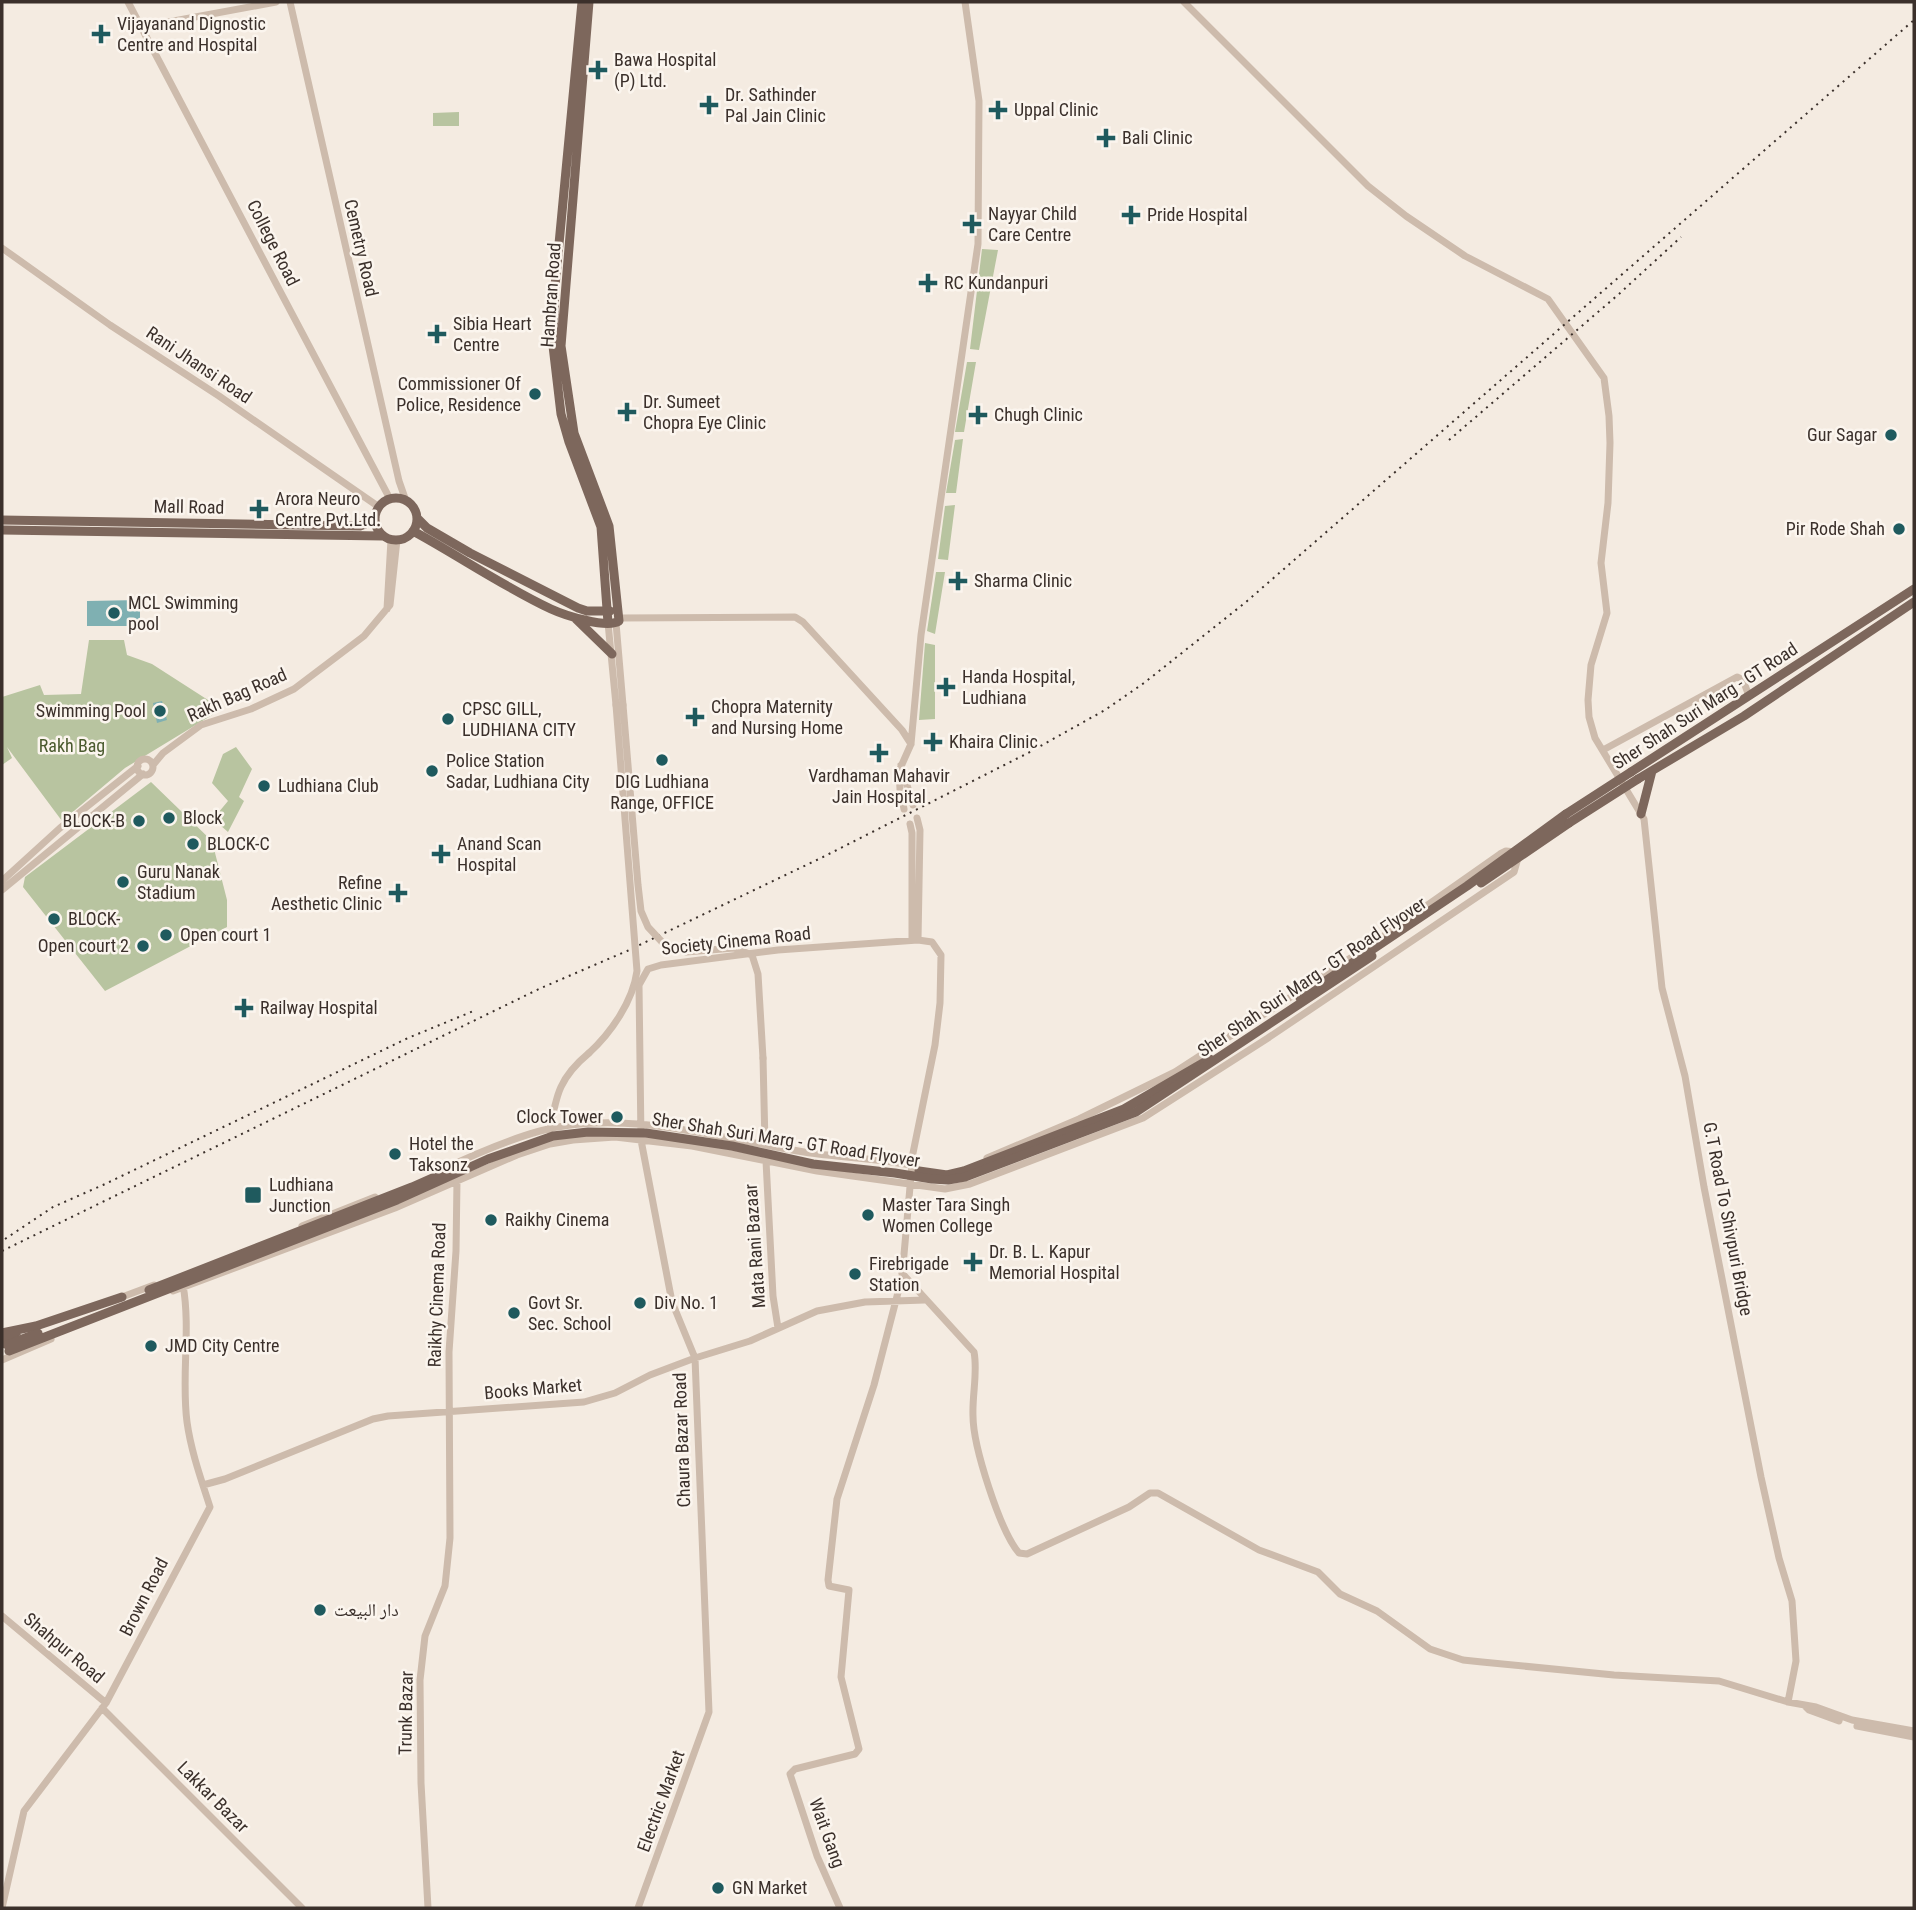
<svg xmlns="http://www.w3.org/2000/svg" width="1916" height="1910" font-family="'Roboto Condensed','Noto Naskh Arabic',sans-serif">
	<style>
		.green { fill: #b8c4a0 }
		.water { fill: #7fb0b2 }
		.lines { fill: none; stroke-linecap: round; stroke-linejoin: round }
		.minor { stroke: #cdbbac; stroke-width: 7 }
		.major { stroke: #7d675c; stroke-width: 9 }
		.rail { stroke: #3b302b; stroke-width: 2; stroke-dasharray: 2 5; stroke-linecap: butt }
		.minor-bridge { stroke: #cdbbac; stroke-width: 7 }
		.major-bridge { stroke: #7d675c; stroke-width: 9 }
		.poi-dot { fill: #1f5a5e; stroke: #fbf5ee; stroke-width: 2.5 }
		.labels { text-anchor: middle; stroke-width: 5; stroke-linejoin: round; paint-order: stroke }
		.poi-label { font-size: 18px; fill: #3b302b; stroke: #fbf5ee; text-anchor: start }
		.street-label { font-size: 18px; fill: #3b302b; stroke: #fbf5ee }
		.park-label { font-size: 18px; fill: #4a5a2e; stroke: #fbf5ee }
	</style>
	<rect width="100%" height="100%" fill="#f4ebe1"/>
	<!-- green -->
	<path class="green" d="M459,112V126H433V113Z
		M982,249L998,250L979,350L970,349Z
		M967,362H976L964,432H955Z
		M963,439L956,493H946L955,440Z
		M955,505L948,560L938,559L945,506Z
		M936,572H945L935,634L927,631Z
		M89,640H124L127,655L152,664L222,709L125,768L62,821L7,747L12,758L2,765V697L40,685L44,695L81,694Z
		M925,643L935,645V719L919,720Z
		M236,747L252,769L239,797L244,801L228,832L213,819L228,801L212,783L223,754Z
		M151,782L212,841L227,900V927L105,991L23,887L25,877Z"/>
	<!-- water -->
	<path class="water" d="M140,600V626H87V601Z
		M162,701L167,720L157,723L153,703Z"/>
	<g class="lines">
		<!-- minor -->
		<path class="minor" d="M128,2C215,167 302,334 390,499
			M290,2L399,481L406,501
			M1184,2L1368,186L1406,216L1465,256L1548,299L1604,378L1609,416L1610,443L1608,503L1601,563L1607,613L1591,665L1588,700L1589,717L1595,738L1644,819L1662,988L1685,1076L1704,1187L1761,1477L1779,1558L1792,1601L1796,1661L1788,1702
			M141,27L276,2
			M2,248L110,325L219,396L379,507
			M387,609L391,540
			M620,618L795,617L803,622L902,730L911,744
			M608,623L616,705
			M616,623L623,705
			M1603,750L1737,677L1743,680L1749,696
			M137 767a8 8 0 1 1 16 0a8 8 0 1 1-16 0Z
			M153,765L163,753L201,725L251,709L294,689L364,636L390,605L397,540
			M901,765L913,805
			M904,809L900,789L899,771L911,744L921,635L978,244L979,101L965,2
			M917,818L920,830L918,940
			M910,824L912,833V940
			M2,881L60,828L138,766
			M2,890L143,774
			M763,1058L765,1144
			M550,1131C556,1094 560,1077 589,1053
			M987,1158L1079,1119L1175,1072L1369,946L1500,854L1506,851L1515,852
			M766,1161L773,1296L778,1328
			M441,1170C473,1155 507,1140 540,1131C624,1108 721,1139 804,1152C841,1158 879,1158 915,1166
			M302,1226L375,1197
			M902,1273L974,1352C978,1372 972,1395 973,1416C973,1446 1000,1531 1019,1553L1027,1554L1129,1507L1150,1493H1158L1259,1550L1318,1572L1340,1594L1377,1611L1430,1649L1463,1660L1482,1662L1614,1675L1719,1681L1788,1702L1816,1707L1852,1720L1914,1731
			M173,1291L395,1208L517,1155L550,1144L573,1140L615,1137L692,1146L817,1171L945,1189L970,1184L1143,1118L1268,1038L1514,872L1518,858
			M122,1297L154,1285
			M2,1360L51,1339
			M203,1485L225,1479L373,1419L388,1416L584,1402L615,1393L650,1375L695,1358L750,1341L817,1311L865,1302L925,1300
			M2,1616L106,1703
			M1805,1706L1809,1710L1839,1721
			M102,1708L302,1908
			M1857,1726L1914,1737
			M2,1908L24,1811L106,1703L210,1507C201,1479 191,1451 187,1422C181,1377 191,1330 183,1285
			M428,1908L421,1783L420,1680L425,1636L445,1586L450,1538L449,1352L456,1251L457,1180
			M638,1908L709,1712L695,1358L672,1302L641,1140L639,985L648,969L661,965L778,950L918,940L932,942L941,955L940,1003L935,1045L913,1153L902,1277L874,1385L837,1499L828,1580L829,1586L849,1590L841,1677L859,1749L855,1754L795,1769L790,1774L817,1856L840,1908"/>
		<!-- major -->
		<path class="major" d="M582,2L555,286L553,346L561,414L569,442L601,527L608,623
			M375 519a21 21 0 1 1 42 0a21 21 0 1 1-42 0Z
			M417,518L427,528L470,553L578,608L587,611H610
			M2,520L360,526L375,520
			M2,530L383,536
			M413,531C459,556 504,587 551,609C564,615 607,629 619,621L609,526L574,433L561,346L589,2
			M576,619L612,654
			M1631,772L1914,589
			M1638,779L1744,716L1914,602
			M1641,814L1652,771
			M1481,883L1569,823
			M1300,998L1467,886L1566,814
			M919,1171L947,1175L964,1171L1124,1109L1210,1059
			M2,1333L36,1326L122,1297
			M2,1344L17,1332"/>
		<!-- rail -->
		<path class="rail" d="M1449,440L1619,294L1681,237
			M5,1239L53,1207L103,1185L408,1038L476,1010
			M2,1251L541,988L627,951L823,857L1028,753L1105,710L1144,683L1246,602L1914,20"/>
		<!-- minor-bridge -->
		<path class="minor-bridge" d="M623,705L638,885L641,911L648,927L662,942L686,952L734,948L752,955L758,974L763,1058
			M589,1053C611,1033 633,1001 637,971L616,705"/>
		<!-- major-bridge -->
		<path class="major-bridge" d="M1566,814L1631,772
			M1569,823L1638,779
			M149,1290L412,1187L448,1171
			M7,1345L38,1333
			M9,1351L397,1200L488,1159L553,1136L588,1132L646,1133L732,1146L813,1164L895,1173L932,1179L948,1180L965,1177L1136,1112L1372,956"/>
	</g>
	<!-- markers -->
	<g class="poi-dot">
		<path d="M97.5 23.5h7v7h7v7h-7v7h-7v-7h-7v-7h7z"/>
		<path d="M594.5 59.5h7v7h7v7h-7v7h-7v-7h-7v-7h7z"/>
		<path d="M705.5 94.5h7v7h7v7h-7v7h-7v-7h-7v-7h7z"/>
		<path d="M994.5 99.5h7v7h7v7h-7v7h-7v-7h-7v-7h7z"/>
		<path d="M1102.5 127.5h7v7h7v7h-7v7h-7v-7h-7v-7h7z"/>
		<path d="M1127.5 204.5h7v7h7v7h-7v7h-7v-7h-7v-7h7z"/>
		<path d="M968.5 213.5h7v7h7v7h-7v7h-7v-7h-7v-7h7z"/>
		<path d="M924.5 272.5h7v7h7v7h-7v7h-7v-7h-7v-7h7z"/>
		<path d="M433.5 323.5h7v7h7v7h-7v7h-7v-7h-7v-7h7z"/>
		<circle cx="535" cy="394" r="7"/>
		<path d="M623.5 401.5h7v7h7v7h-7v7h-7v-7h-7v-7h7z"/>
		<path d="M974.5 404.5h7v7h7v7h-7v7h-7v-7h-7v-7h7z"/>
		<circle cx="1891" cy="435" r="7"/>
		<path d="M255.5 498.5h7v7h7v7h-7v7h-7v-7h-7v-7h7z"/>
		<circle cx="1899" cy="529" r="7"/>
		<path d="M954.5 570.5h7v7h7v7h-7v7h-7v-7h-7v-7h7z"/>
		<circle cx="114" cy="613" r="7"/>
		<path d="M942.5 676.5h7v7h7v7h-7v7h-7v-7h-7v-7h7z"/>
		<circle cx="160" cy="711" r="7"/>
		<path d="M691.5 706.5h7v7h7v7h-7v7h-7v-7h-7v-7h7z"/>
		<circle cx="448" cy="719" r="7"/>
		<path d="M929.5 731.5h7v7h7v7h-7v7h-7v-7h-7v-7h7z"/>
		<path d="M875.5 742.5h7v7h7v7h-7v7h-7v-7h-7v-7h7z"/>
		<circle cx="662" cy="760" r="7"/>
		<circle cx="432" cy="771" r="7"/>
		<circle cx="264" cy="786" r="7"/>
		<circle cx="169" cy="818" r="7"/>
		<circle cx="139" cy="821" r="7"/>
		<circle cx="193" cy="844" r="7"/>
		<path d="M437.5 843.5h7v7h7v7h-7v7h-7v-7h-7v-7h7z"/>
		<circle cx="123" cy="882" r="7"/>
		<path d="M394.5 882.5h7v7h7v7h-7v7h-7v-7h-7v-7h7z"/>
		<circle cx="54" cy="919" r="7"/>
		<circle cx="166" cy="935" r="7"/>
		<circle cx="143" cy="946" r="7"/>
		<path d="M240.5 997.5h7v7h7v7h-7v7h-7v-7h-7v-7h7z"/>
		<circle cx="617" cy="1117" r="7"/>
		<circle cx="395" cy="1154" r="7"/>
		<rect x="244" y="1186" width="18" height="18" rx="3.5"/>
		<circle cx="868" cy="1215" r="7"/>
		<circle cx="491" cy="1220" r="7"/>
		<path d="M969.5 1251.5h7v7h7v7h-7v7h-7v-7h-7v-7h7z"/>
		<circle cx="855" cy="1274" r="7"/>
		<circle cx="640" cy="1303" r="7"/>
		<circle cx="514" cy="1313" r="7"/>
		<circle cx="151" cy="1346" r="7"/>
		<circle cx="320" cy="1610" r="7"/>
		<circle cx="718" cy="1888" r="7"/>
	</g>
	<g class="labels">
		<!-- poi labels -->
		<g class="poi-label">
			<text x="117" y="30">Vijayanand Dignostic<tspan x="117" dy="21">Centre and Hospital</tspan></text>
			<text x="614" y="66">Bawa Hospital<tspan x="614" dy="21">(P) Ltd.</tspan></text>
			<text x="725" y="101">Dr. Sathinder<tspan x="725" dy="21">Pal Jain Clinic</tspan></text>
			<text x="1014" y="116">Uppal Clinic</text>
			<text x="1122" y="144">Bali Clinic</text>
			<text x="988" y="220">Nayyar Child<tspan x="988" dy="21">Care Centre</tspan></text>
			<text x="1147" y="221">Pride Hospital</text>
			<text x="944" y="289">RC Kundanpuri</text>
			<text x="453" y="330">Sibia Heart<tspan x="453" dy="21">Centre</tspan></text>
			<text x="521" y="390" text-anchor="end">Commissioner Of<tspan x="521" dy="21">Police, Residence</tspan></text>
			<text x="643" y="408">Dr. Sumeet<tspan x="643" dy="21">Chopra Eye Clinic</tspan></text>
			<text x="994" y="421">Chugh Clinic</text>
			<text x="1877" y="441" text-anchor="end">Gur Sagar</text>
			<text x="275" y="505">Arora Neuro<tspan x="275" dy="21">Centre Pvt.Ltd.</tspan></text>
			<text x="1885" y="535" text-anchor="end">Pir Rode Shah</text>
			<text x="974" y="587">Sharma Clinic</text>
			<text x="128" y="609">MCL Swimming<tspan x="128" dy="21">pool</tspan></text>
			<text x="962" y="683">Handa Hospital,<tspan x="962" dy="21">Ludhiana</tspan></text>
			<text x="711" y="713">Chopra Maternity<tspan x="711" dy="21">and Nursing Home</tspan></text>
			<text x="462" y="715">CPSC GILL,<tspan x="462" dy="21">LUDHIANA CITY</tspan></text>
			<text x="146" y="717" text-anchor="end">Swimming Pool</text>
			<text x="949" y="748">Khaira Clinic</text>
			<text x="446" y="767">Police Station<tspan x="446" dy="21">Sadar, Ludhiana City</tspan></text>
			<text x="879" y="782" text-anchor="middle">Vardhaman Mahavir<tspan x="879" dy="21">Jain Hospital</tspan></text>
			<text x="662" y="788" text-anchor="middle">DIG Ludhiana<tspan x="662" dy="21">Range, OFFICE</tspan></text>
			<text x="278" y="792">Ludhiana Club</text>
			<text x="183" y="824">Block</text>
			<text x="125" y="827" text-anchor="end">BLOCK-B</text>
			<text x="207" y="850">BLOCK-C</text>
			<text x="457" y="850">Anand Scan<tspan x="457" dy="21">Hospital</tspan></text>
			<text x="137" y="878">Guru Nanak<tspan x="137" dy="21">Stadium</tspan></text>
			<text x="382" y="889" text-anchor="end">Refine<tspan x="382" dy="21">Aesthetic Clinic</tspan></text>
			<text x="68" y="925">BLOCK-</text>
			<text x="180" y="941">Open court 1</text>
			<text x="129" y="952" text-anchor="end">Open court 2</text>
			<text x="260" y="1014">Railway Hospital</text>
			<text x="603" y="1123" text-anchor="end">Clock Tower</text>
			<text x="409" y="1150">Hotel the<tspan x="409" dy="21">Taksonz</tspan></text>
			<text x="269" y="1191">Ludhiana<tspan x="269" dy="21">Junction</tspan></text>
			<text x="882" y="1211">Master Tara Singh<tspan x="882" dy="21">Women College</tspan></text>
			<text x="505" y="1226">Raikhy Cinema</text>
			<text x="989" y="1258">Dr. B. L. Kapur<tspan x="989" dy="21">Memorial Hospital</tspan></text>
			<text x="869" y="1270">Firebrigade<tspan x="869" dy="21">Station</tspan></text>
			<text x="528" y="1309">Govt Sr.<tspan x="528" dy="21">Sec. School</tspan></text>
			<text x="654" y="1309">Div No. 1</text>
			<text x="165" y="1352">JMD City Centre</text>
			<text x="334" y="1616">دار البیعت</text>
			<text x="732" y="1894">GN Market</text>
		</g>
		<!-- street labels -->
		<g class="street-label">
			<text transform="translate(273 243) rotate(63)" y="6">College Road</text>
			<text transform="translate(361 248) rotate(77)" y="6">Cemetry Road</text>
			<text transform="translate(551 295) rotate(-86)" y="6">Hambran Road</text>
			<text transform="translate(199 365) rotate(34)" y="6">Rani Jhansi Road</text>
			<text transform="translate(189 507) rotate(1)" y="6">Mall Road</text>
			<text transform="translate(237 695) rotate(-24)" y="6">Rakh Bag Road</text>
			<text transform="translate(1705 706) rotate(-33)" y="6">Sher Shah Suri Marg - GT Road</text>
			<text transform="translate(736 941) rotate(-6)" y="6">Society Cinema Road</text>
			<text transform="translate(1312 977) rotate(-34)" y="6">Sher Shah Suri Marg - GT Road Flyover</text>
			<text transform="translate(786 1140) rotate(9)" y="6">Sher Shah Suri Marg - GT Road Flyover</text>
			<text transform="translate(1728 1219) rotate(79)" y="6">G.T Road To Shivpuri Bridge</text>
			<text transform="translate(755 1246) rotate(-94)" y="6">Mata Rani Bazaar</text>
			<text transform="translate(437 1295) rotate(-88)" y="6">Raikhy Cinema Road</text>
			<text transform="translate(533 1389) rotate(-5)" y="6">Books Market</text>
			<text transform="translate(682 1440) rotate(-92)" y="6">Chaura Bazar Road</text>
			<text transform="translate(144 1597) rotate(-63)" y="6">Brown Road</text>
			<text transform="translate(64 1648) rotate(40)" y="6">Shahpur Road</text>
			<text transform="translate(406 1713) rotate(-89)" y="6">Trunk Bazar</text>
			<text transform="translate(213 1797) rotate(45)" y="6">Lakkar Bazar</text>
			<text transform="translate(661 1801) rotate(-70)" y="6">Electric Market</text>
			<text transform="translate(827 1833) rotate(70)" y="6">Wait Gang</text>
		</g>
		<!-- park labels -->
		<g class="park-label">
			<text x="72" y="752">Rakh Bag</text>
		</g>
	</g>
	<!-- border -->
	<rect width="1916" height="1910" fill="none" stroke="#3b302b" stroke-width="7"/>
</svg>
